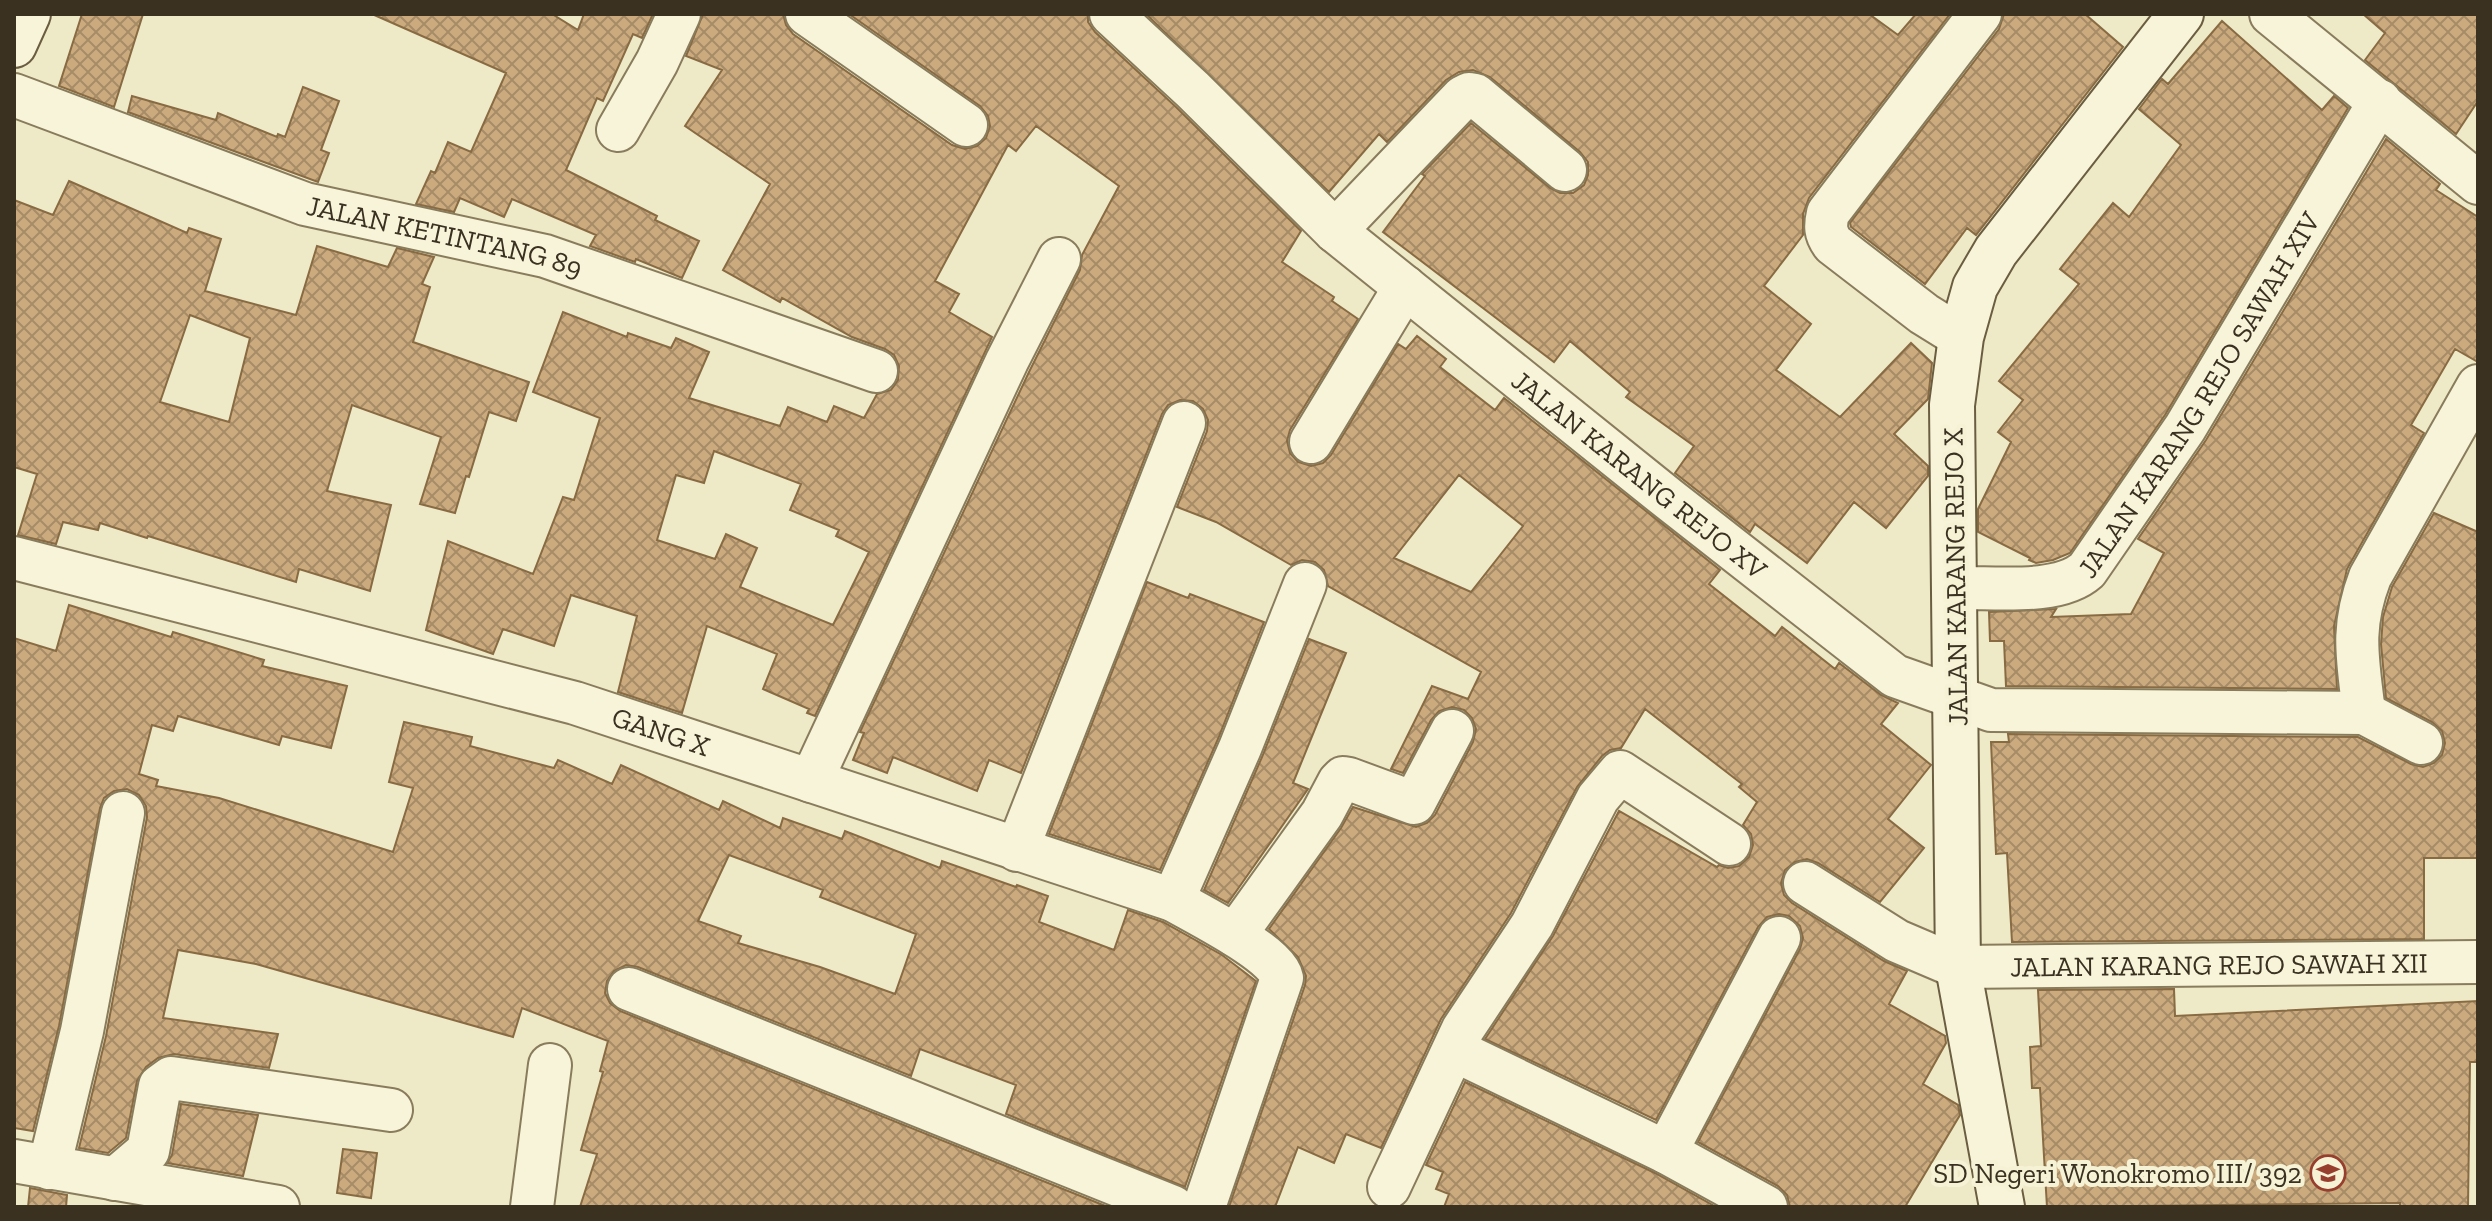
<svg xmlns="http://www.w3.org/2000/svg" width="2492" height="1221" font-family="'Zilla Slab',serif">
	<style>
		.building { fill: url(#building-cross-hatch); stroke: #886a43; stroke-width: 2; fill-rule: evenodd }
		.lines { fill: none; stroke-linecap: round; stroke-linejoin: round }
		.street-casing { stroke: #897c5c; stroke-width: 46 }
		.secondary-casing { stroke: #6b5d40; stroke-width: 48 }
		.street { stroke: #f8f4da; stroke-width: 42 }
		.secondary { stroke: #f8f4da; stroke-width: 44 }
		.labels { text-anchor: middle; stroke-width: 8; stroke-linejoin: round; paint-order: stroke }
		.street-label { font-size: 28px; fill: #3a3120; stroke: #f5f2d6 }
		.poi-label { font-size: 28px; fill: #3a3120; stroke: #f5f2d6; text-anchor: end }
	</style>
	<defs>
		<pattern id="building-cross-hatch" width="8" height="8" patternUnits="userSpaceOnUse" patternTransform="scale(2)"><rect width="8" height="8" fill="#cbab7e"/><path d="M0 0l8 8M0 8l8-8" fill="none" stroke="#a68c67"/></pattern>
	</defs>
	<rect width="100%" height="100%" fill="#eee9c7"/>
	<!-- building -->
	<path class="building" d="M82,14H143L114,107L59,86Z
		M372,14H552L578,30L584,14H653L642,38L633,34L603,101L597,98L566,170L657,216L655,220L699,241L682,278L636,259L635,262L590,246L596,235L512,199L504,217L460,198L454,212L416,204L431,171L435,173L448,142L471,152L506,73Z
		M703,14H783L786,25L793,34L952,145L965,149L977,146L986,138L990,126L988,116L980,106L849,14H1088V22L1095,32L1176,107L1301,231L1282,262L1334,297L1332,301L1358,319L1290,430L1287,441L1290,453L1298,462L1311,466L1323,463L1331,455L1398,344L1406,349L1417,336L1446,359L1440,367L1495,410L1504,398L1720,570L1709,584L1775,636L1782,627L1835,669L1839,663L1881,695L1898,703L1881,724L1931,765L1888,819L1924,848L1880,902L1818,863L1807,859L1795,862L1785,870L1781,883L1784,895L1792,903L1884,961L1907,971L1889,1004L1945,1036L1946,1043L1923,1084L1958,1105L1960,1115L1905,1207H1790L1787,1195L1778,1186L1698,1142L1800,949L1803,938L1800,926L1789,916L1779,914L1767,917L1758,927L1656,1120L1485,1039L1553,936L1619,811L1717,867L1719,865L1728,868L1739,866L1749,857L1753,845L1751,834L1743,825L1757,802L1739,787L1742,784L1645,709L1621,748L1610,750L1602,756L1577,787L1511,913L1441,1019L1381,1148L1346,1134L1334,1163L1298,1147L1275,1207H1229L1305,985L1306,976L1298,957L1269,929L1341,828L1353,807L1416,827L1427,823L1435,815L1473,742L1476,729L1472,718L1464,710L1452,707L1439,711L1431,720L1403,773L1391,769L1432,686L1468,699L1481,672L1328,586L1324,570L1315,562L1302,560L1291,565L1216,522L1177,507L1207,431L1208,420L1203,409L1193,401L1180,400L1168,405L1162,414L1021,773L989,760L977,791L893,757L887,773L853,760L864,733L860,732L1029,372L1080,270L1082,255L1119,186L1036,126L1016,151L1008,145L935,281L959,294L949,312L992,337L815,716L807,713L809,709L763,689L777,654L707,626L682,713L618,692L637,616L571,595L554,646L503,629L493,654L426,630L448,541L533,574L563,497L574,500L600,418L533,392L563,312L627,337L628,333L671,348L676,338L709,352L689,398L780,426L788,407L827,422L834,406L864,418L877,394L891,390L898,380L899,366L894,355L885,349L852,337L782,298L780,302L723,270L770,184L685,126L722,70L686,56ZM714,451L801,484L790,510L839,530L836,536L869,552L833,625L740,587L757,548L726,534L715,559L657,540L676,475L704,483ZM1459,475L1523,526L1471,592L1394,558Z
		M1146,14H1869L1898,35L1916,14H1950L1809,198L1803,214V235L1764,286L1811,324L1776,370L1840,417L1911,343L1932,363L1928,399L1894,434L1928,466V476L1886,528L1854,502L1807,563L1755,524L1750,532L1675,473L1694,446L1626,397L1630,392L1570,341L1554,362L1383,232L1425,176L1422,174L1471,123L1550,188L1560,193H1573L1584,185L1588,175V162L1580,152L1490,77L1473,70L1459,72L1446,80L1387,142L1379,134L1329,192Z
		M2004,14H2085L2123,47L1976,235L1967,228L1925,284L1851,227L1850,223L1999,29Z
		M2363,14H2478V101L2456,134L2365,60L2385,33Z
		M2222,21L2322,110L2334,96L2348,108L2165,415L2070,553L2053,560L2036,563L2029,560L2030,558L1978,532V509L2011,442L1998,432L2023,400L1999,381L2079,284L2060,269L2113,203L2129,217L2181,145L2139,109L2162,79L2168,84Z
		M303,87L339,101L321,150L329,153L318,182L128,112L132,96L216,120L218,113L277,137L278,134L285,137Z
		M2386,139L2440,184L2436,190L2478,217V362L2455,349L2411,425L2424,433L2347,569L2334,626L2337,689L2006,686L2004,641H1990L1989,612L2056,609L2051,617L2131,614L2164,553L2138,539L2206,440Z
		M69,181L187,233L189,228L221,239L205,291L296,315L317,246L388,267L397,248L434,257L422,284L430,287L413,342L529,382L516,421L489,412L469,477L466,476L455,513L420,504L441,437L352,405L327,491L391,505L370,591L299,569L296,582L148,536L147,538L100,523L98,530L63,522L56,544L18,535L37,474L14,467V200L53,215ZM190,315L250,338L229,422L160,402Z
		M2434,513L2478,532V858H2424V939L2012,942L2007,853L1996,854L1991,742H2009L2008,734L2358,737L2411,764L2423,767L2434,763L2442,755L2445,743L2442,731L2432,722L2386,698L2381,644L2383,617L2392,587Z
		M1147,582L1188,598L1190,594L1264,622L1218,739L1160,870L1049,834Z
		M69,605L171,637L173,632L264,660L262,666L347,686L331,748L282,736L279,745L178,716L173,731L152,725L139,774L158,780L156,786L219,798L393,852L413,788L389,782L404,722L472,737L470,746L554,768L558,760L612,784L621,765L719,810L723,801L780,828L783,818L842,839L845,831L940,868L942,861L1016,887L1017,885L1048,896L1039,922L1114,950L1128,910L1163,922L1222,955L1256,981L1185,1187L1006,1114L1016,1085L920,1049L911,1076L638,967L626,965L614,971L607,981L605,993L610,1003L620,1011L1108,1207H580L597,1154L581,1150L603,1072L600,1071L608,1041L522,1008L513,1037L256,964L178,950L163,1018L278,1034L269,1068L174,1054L158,1058L146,1067L137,1081L126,1138L108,1153L79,1148L106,1036L147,817L146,806L139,795L127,789L114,791L104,798L100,808L59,1026L33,1131L14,1128V638L56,651ZM729,855L823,890L820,897L916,934L895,994L820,967L738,943L741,936L698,921Z
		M1309,639L1346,653L1293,783L1308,789L1228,903L1204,890L1262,757Z
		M2174,989L2175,1016L2478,1001V1062H2470L2468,1207H2400V1203L2047,1207L2040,1088H2032L2030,1047L2041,1046L2038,990Z
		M1465,1082L1655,1173L1716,1207H1444L1449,1194L1436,1189L1443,1172L1426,1165Z
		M181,1104L258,1115L243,1176L167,1163L172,1155Z
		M343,1149L377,1153L371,1198L337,1193Z
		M30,1188L67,1195L66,1207H28Z"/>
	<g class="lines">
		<defs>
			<g id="street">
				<path d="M807,14L966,125"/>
				<path id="s1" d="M1111,14L1193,90L1335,231L1670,500L1895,676L1991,710L2364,713L2421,743"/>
				<path d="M2271,14L2478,183"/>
				<path id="s2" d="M14,95L305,204L545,256L876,371"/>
				<path d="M618,130L657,62L679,14"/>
				<path d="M1335,231L1463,97L1469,94L1475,95L1565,170"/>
				<path d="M1961,337L1924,314L1833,244C1825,233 1825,226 1828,213L1980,14"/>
				<path d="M1311,442L1405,287"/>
				<path id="s3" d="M14,558L575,703L1173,900C1195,913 1278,954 1282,978L1204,1207"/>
				<path id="s4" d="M1955,588C1994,587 2058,596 2087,570L2185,428L2380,101"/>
				<path d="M2364,713C2358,660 2350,629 2370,577L2478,386"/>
				<path d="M811,781L1007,361L1059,259"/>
				<path d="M1017,850L1184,423"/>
				<path id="s5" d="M1805,883L1897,941L1958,967L2478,962"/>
				<path d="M1173,900L1240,748L1305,584"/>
				<path d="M1235,935L1322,814L1339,782L1343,778L1349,779L1414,803L1452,731"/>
				<path d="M629,989L1173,1207"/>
				<path d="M1454,1050L1666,1152"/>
				<path d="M14,1161L278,1207"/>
				<path d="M49,1168L82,1031L123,813"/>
				<path d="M115,1179L148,1151L160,1086L171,1078L391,1110"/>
				<path d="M1389,1187L1463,1029L1532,925L1598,798L1620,772L1729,844"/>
				<path d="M532,1207L550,1065"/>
				<path d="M1766,1207L1666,1152L1779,938"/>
			</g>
			<path id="secondary" d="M14,45L28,14
				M2002,1207L1958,967L1952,405L1961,337L1975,287L1996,251L2181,14"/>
		</defs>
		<!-- street casing -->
		<use href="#street" class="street-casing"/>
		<!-- secondary casing -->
		<use href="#secondary" class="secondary-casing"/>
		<!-- street -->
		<use href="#street" class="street"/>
		<!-- secondary -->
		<use href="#secondary" class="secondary"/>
	</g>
	<!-- icons -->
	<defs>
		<symbol id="school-ring" viewBox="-11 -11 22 22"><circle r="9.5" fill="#f5f2d6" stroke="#973f2e" stroke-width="1.5"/><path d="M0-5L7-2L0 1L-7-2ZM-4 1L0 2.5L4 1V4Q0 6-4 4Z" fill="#973f2e"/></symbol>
	</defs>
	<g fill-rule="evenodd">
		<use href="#school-ring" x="2308" y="1153" width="40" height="40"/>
	</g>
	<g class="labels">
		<!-- street labels -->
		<g class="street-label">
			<text dy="10" stroke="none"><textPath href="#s2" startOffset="454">JALAN KETINTANG 89</textPath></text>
			<text dy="10" stroke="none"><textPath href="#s4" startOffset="344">JALAN KARANG REJO SAWAH XIV</textPath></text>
			<text dy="10" stroke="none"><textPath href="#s1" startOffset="702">JALAN KARANG REJO XV</textPath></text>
			<text transform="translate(1955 577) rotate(-91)" y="10">JALAN KARANG REJO X</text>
			<text dy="10" stroke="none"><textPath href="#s3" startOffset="670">GANG X</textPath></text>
			<text dy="10" stroke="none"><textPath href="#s5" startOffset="436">JALAN KARANG REJO SAWAH XII</textPath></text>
		</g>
		<!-- poi labels -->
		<g class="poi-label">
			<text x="2302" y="1183">SD Negeri Wonokromo III/ 392</text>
		</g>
	</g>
	<!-- border -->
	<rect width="2492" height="1221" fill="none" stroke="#3a3120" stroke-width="32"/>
</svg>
